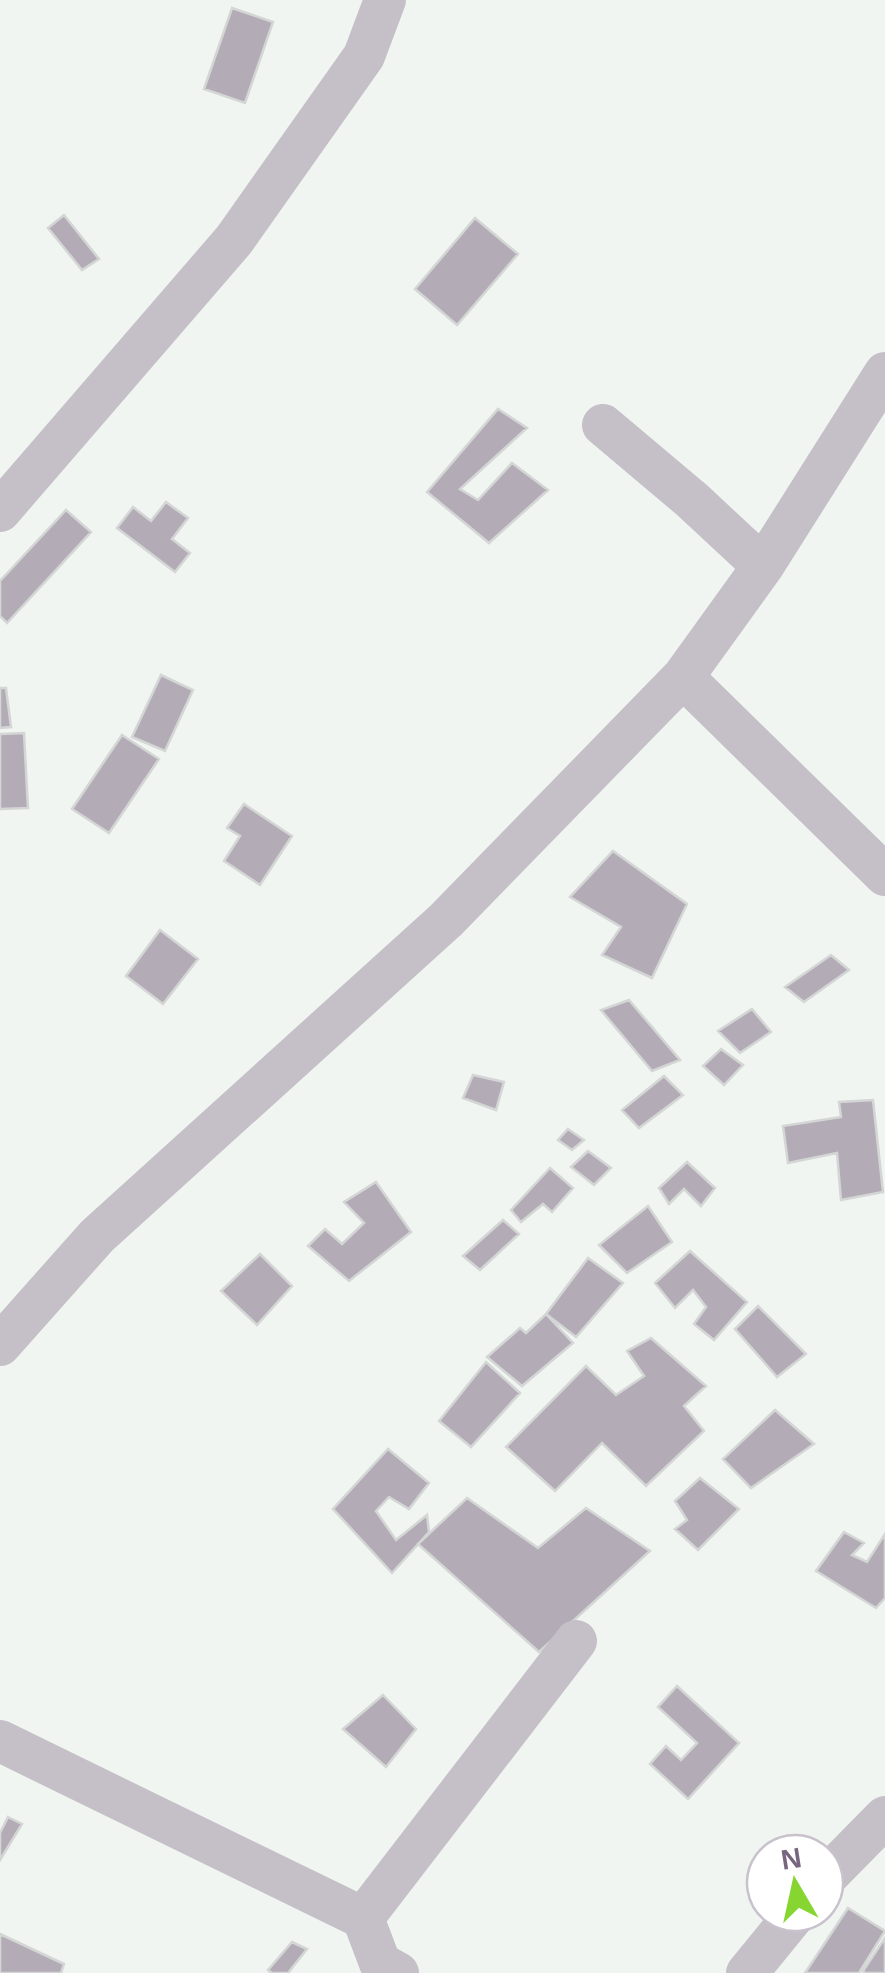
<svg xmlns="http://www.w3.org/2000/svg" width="885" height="1973" font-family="Arial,sans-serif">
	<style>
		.building { fill: #b3acb7; stroke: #d4d6d5; stroke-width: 2.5 }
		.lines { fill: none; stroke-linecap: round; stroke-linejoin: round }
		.minor { stroke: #c5c0c7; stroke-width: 42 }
	</style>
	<rect width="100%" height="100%" fill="#f1f5f2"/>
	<!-- building -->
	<path class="building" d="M232,8L273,22L245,103L204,89Z
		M64,215L99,259L82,270L48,228Z
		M475,218L518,254L457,325L415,289Z
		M498,409L527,428L460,489L478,500L512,463L548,490L489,543L427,492Z
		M166,502L188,518L172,539L190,553L175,572L117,528L133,507L151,521Z
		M66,510L91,532L7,623L0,616V581Z
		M161,675L193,690L165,751L132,737Z
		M0,688H6L11,727L0,728Z
		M24,733L28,808L0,809V734Z
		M122,735L159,759L109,833L72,809Z
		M244,804L292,836L260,885L224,861L240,836L227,828Z
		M613,851L687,904L652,978L602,955L621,927L570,897Z
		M160,930L198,959L163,1004L126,976Z
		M831,955L849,970L804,1002L785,987Z
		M629,1000L680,1060L652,1071L601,1010Z
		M752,1009L771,1032L740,1053L718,1031Z
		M721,1049L743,1065L724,1085L703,1066Z
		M473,1075L504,1082L496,1110L463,1098Z
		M664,1076L683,1095L639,1128L622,1110Z
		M873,1100L883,1192L841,1200L837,1153L788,1163L783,1126L841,1117L839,1102Z
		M568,1129L584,1140L572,1150L558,1140Z
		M588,1151L611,1168L594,1185L571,1167Z
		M687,1162L715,1188L701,1206L684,1189L669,1204L659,1188Z
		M550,1168L573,1188L552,1212L543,1204L521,1222L511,1210Z
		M376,1182L411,1232L349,1281L308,1246L325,1229L342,1244L364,1223L344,1202Z
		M648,1206L672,1242L627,1273L599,1245Z
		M503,1220L519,1234L480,1270L463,1256Z
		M690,1251L747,1302L714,1340L694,1324L706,1307L693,1290L675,1308L655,1283Z
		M260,1254L292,1286L257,1325L221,1291Z
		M588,1258L623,1283L576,1337L546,1314Z
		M758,1306L806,1354L777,1377L735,1329Z
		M546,1314L573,1343L522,1386L487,1357L520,1328L526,1333Z
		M651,1338L706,1386L684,1406L704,1431L646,1486L602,1443L555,1491L506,1447L586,1366L616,1395L644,1376L627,1351Z
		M486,1362L520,1393L471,1447L439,1421Z
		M775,1410L814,1444L751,1488L723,1459Z
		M388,1449L429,1483L409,1509L389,1497L376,1511L396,1540L427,1515L429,1532L392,1573L333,1509Z
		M700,1478L739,1509L698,1550L675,1529L687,1520L675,1501Z
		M467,1498L538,1548L586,1508L650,1551L539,1652L418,1544Z
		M844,1532L864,1543L852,1555L867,1562L885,1534V1598L876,1608L816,1571Z
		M677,1686L739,1743L688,1799L650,1764L666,1746L681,1760L697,1743L658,1707Z
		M383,1695L416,1729L386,1767L343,1729Z
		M8,1817L22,1824L0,1860V1833Z
		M848,1908L885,1931L859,1973H805Z
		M0,1934L64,1964L61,1973H0Z
		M885,1938V1973H865L863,1971Z
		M292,1942L307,1949L288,1973H272L268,1970Z"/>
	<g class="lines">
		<!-- minor -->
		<path class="minor" d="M603,425L692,500L763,566
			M0,511L234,240L364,56L385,0
			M683,677L885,875
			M0,1345L97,1236L446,920L683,677L763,566L885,373
			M0,1741L363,1918L380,1963L398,1973
			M825,1878L885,1817
			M363,1918L576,1641
			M747,1973L796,1913"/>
	</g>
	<!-- north arrow -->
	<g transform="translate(795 1883) rotate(351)"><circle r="48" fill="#ffffff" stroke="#c9c2cc" stroke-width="2.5"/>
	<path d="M0-8L18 38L0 25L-18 38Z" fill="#86d531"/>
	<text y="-15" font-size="28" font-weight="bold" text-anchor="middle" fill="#786680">N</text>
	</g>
</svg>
